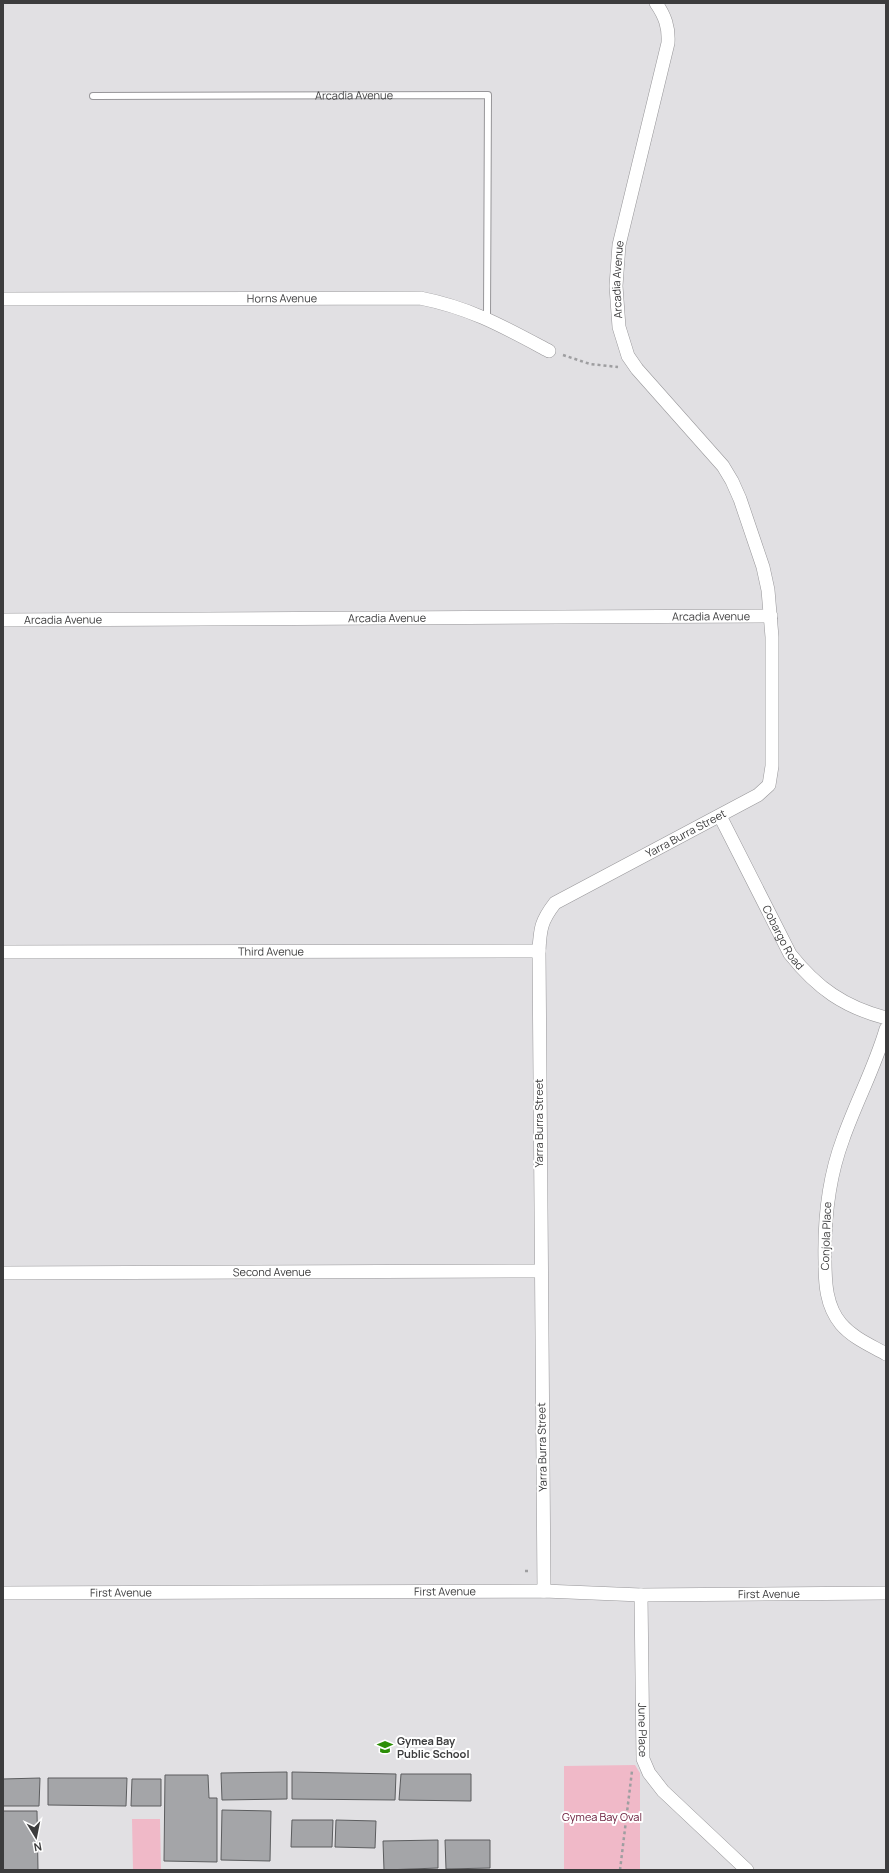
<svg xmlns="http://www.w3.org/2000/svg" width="889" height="1873" font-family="Manrope,sans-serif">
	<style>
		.green { fill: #f0b9c8 }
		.building { fill: #a4a5a8; stroke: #5c5d5f }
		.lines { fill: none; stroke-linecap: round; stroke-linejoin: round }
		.service-casing { stroke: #979699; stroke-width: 8 }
		.minor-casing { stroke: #979699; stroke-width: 14 }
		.path { stroke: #9e9ea0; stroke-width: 2.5; stroke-dasharray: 3 3; stroke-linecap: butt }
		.service { stroke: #fff; stroke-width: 6 }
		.minor { stroke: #fff; stroke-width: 13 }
		.labels { text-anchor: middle; stroke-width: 4; stroke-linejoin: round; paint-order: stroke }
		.street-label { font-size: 11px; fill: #3c3c3d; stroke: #fff }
		.poi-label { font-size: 11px; font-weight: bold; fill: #3c3c3d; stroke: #fff; text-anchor: start }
		.park-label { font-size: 11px; fill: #671737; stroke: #fff }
	</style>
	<rect width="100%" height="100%" fill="#e1e0e3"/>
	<!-- green -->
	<path class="green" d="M635,1765L640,1773V1870H564V1766Z
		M132,1819H160L161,1870H133Z"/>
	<!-- building -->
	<path class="building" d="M287,1772V1799L222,1800L221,1773Z
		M292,1772L396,1774L395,1800L292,1799Z
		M401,1774H471V1801L399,1800Z
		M165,1775H208L209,1798H217V1862L164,1861Z
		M40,1778L39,1806H3V1779Z
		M48,1778H127L126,1806L48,1805Z
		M132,1779H161V1806H131Z
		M222,1810L271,1811L270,1861L221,1860Z
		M3,1811H37L38,1870H3Z
		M292,1820H333L332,1847H291Z
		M336,1820L376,1821L375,1848L335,1847Z
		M438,1840V1868L384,1870L383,1841Z
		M445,1840H490V1868L446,1869Z"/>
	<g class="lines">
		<defs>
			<g id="service">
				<path id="s1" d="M93,96L488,95L487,318"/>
			</g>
			<g id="minor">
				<path id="s2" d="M3,299L420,298C471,308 504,327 549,351"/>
				<path id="s3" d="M3,620L771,616"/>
				<path id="s4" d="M720,816L790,954C817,988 844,1007 886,1018"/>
				<path id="s5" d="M3,952L539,951"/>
				<path d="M886,1029C875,1067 856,1102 843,1139C828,1179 824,1218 825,1261C825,1283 826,1306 841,1324C853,1338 870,1345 886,1354"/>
				<path id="s6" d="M3,1273L540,1271"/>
				<path id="s7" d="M544,1591L539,951C540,929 541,921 555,903L758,795L769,785L772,766V637L768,590L763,567L740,499L732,481L723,466L637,369L628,356L619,327L616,286L619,245L668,43C669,27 665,16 656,3"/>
				<path id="s8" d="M3,1593L544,1591L641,1595L886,1593"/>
				<path id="s9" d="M641,1595L643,1759L649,1773L663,1791L747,1870"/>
			</g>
		</defs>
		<!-- service casing -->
		<use href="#service" class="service-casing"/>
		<!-- minor casing -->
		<use href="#minor" class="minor-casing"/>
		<!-- path -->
		<path class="path" d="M563,355L590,364L618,367
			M525,1571H531
			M620,1870L632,1771"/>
		<!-- service -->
		<use href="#service" class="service"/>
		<!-- minor -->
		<use href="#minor" class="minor"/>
	</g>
	<!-- icons -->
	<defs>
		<symbol id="school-bare" viewBox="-9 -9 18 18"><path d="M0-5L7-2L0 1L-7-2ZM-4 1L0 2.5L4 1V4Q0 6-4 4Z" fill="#2c8e07" stroke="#fff" stroke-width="2.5" paint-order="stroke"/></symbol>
	</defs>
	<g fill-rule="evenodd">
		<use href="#school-bare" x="374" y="1736" width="22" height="22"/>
	</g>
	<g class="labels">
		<!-- street labels -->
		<g class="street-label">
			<text dy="4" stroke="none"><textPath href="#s1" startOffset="261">Arcadia Avenue</textPath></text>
			<text dy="4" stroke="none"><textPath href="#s7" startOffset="1488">Arcadia Avenue</textPath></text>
			<text dy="4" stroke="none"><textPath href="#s2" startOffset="279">Horns Avenue</textPath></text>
			<text dy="4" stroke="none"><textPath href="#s3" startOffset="708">Arcadia Avenue</textPath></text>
			<text dy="4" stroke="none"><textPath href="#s3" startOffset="384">Arcadia Avenue</textPath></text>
			<text dy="4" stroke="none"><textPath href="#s3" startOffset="60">Arcadia Avenue</textPath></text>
			<text dy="4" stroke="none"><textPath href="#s7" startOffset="840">Yarra Burra Street</textPath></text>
			<text dy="4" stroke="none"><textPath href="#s4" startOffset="137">Cobargo Road</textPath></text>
			<text dy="4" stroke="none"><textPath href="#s5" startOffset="268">Third Avenue</textPath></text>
			<text transform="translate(539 1123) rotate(-90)" y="4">Yarra Burra Street</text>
			<text transform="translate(826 1236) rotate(-88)" y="4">Conjola Place</text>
			<text dy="4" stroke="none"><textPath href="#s6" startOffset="269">Second Avenue</textPath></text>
			<text transform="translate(542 1447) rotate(-91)" y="4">Yarra Burra Street</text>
			<text dy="4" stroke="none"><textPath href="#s8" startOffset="442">First Avenue</textPath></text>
			<text dy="4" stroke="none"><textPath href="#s8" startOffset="118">First Avenue</textPath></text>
			<text dy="4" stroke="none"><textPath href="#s8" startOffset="766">First Avenue</textPath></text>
			<text dy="4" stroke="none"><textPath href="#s9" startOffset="135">June Place</textPath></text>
		</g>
		<!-- poi labels -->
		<g class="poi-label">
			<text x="397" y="1745">Gymea Bay<tspan x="397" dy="13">Public School</tspan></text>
		</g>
		<!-- park labels -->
		<g class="park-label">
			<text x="602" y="1821">Gymea Bay Oval</text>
		</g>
	</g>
	<!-- border -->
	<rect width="889" height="1873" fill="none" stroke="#3c3c3d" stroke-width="8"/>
	<!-- north arrow -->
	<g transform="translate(36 1837) rotate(170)" stroke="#ffffff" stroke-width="3" paint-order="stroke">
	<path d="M0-3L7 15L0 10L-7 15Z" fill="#3c3c3d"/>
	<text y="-6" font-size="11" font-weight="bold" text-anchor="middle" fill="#3c3c3d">N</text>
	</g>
</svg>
